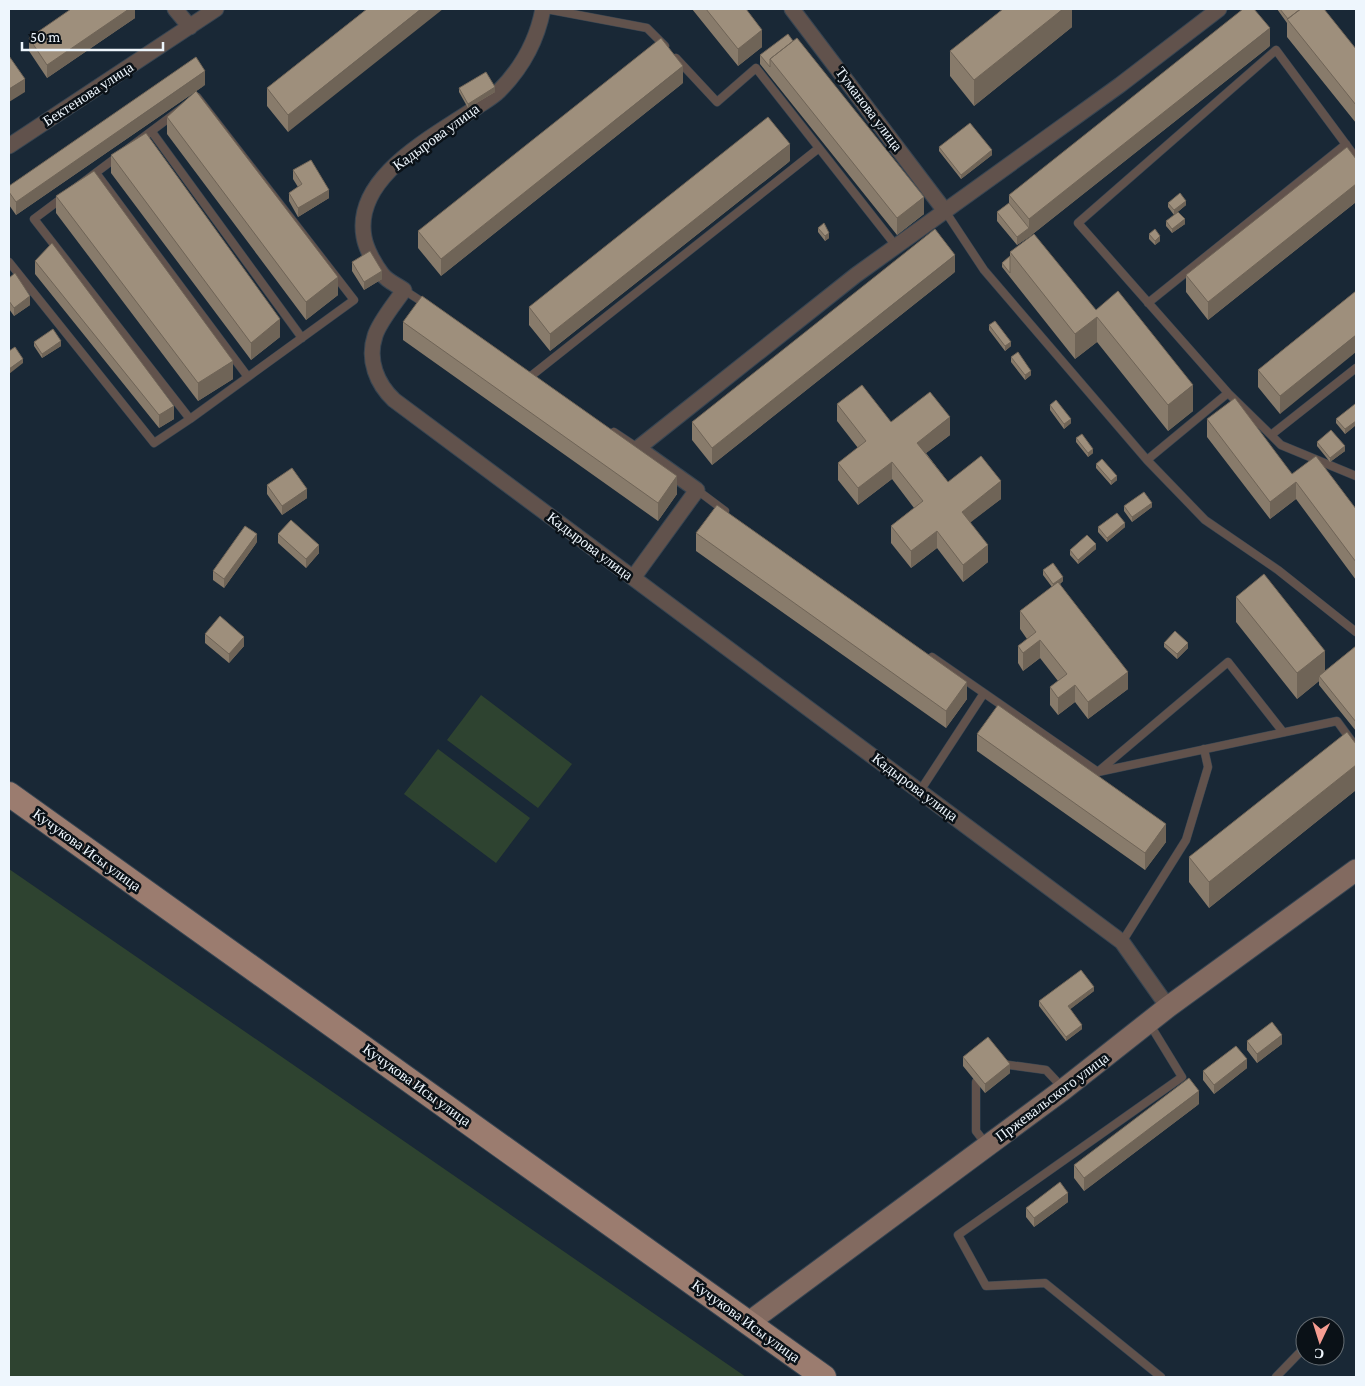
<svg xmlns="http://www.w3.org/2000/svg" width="1365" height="1386" font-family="'Crimson Pro',serif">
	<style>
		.green { fill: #2e4330 }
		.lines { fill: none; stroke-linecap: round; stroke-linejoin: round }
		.lane-casing { stroke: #374552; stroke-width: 9 }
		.street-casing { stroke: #374552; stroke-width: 17 }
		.secondary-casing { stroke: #374552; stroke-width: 23 }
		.primary-casing { stroke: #374552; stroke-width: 26 }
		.lane { stroke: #61524c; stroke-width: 8 }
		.street { stroke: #61524c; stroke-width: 15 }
		.secondary { stroke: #826a60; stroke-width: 21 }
		.primary { stroke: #9b7c6f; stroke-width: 24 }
		.wall { fill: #887b6b }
		.shaded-wall { fill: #6f6457 }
		.building { fill: #9e8f7c; stroke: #6f6457 }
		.labels { text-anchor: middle; stroke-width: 5; stroke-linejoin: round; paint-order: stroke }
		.street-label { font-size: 15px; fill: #eef6fd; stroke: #0a1117 }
	</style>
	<rect width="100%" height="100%" fill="#192836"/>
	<!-- green -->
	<path class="green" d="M481,695L572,764L538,808L447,740Z
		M438,749L530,818L496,863L404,794Z
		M9,869L746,1377H9Z"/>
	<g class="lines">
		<defs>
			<path id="lane" d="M546,9L647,28L665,46
				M676,58L717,102L756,68L896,246
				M197,97L354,300L190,419L34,219Z
				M152,132L302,338
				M1356,158L1276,50L1078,223L1228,393L1271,435L1281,445L1356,476
				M96,173L248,377
				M945,211L984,270L1147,460L1205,520L1278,570L1356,632
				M9,262L154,443L190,419
				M404,290L427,305
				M1148,303L1346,144
				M531,376L819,148
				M614,432L638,448
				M1271,435L1356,368
				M1147,460L1228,393
				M697,490L725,511
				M932,657L1098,772L1337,721L1356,747
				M1100,770L1228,662L1283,732
				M920,791L984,693
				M1122,942L1186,840L1208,767L1204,749
				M1149,1023L1182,1077L958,1235L986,1286L1045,1283L1161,1377
				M1002,1064L1046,1070L1062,1087
				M976,1082V1131L986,1144
				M1276,1377L1305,1347"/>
			<path id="street" d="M175,9L190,27
				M543,9C537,40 522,68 499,91C492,98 482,103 474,109C433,137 353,177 364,237C366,249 375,265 382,274C387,281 397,285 404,290C396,302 379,322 375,336C367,360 377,384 394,400L1122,942L1168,1007
				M792,9L945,211
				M9,146L216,9
				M633,578L697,490L638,448L856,275L1120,85L1219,9"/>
			<path id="secondary" d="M748,1323L1064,1089L1168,1007L1356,870"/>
			<path id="primary" d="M9,794L824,1377"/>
		</defs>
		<!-- lane casing -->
		<use href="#lane" class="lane-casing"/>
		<!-- street casing -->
		<use href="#street" class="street-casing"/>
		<!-- secondary casing -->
		<use href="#secondary" class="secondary-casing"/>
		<!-- primary casing -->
		<use href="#primary" class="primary-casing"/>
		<!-- lane -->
		<use href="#lane" class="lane"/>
		<!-- street -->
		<use href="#street" class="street"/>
		<!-- secondary -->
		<use href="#secondary" class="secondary"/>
		<!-- primary -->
		<use href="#primary" class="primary"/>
	</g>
	<!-- wall -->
	<path class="wall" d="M135,9V18L47,78L29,51V38Z
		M367,9L288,132L267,106V88Z
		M692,9H746L762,47L738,66Z
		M1072,9V27L974,106L950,76V51Z
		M1277,9H1300L1356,49V123L1287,37V23Z
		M793,41L924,214L897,235L760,64V55Z
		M1270,46L1029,237L1017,245L997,221V212L1009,203V195Z
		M683,83L441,276L418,248V231Z
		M205,85L16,215L9,205V186Z
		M459,88L495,92L468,108L459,92Z
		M167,117L338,295L306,320L167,134Z
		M939,147L992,155L961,179L939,151Z
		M111,155L280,337L251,360L111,173Z
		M1356,159V202L1208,320L1186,292V275Z
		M790,161L550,351L529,325V307Z
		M293,170L329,198L298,217L289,201V193L298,187L293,179Z
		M56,196L233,379L198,401L56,213Z
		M1168,203L1186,205L1174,215L1168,207Z
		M1166,221L1185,224L1172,233L1166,226Z
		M818,228L829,238L825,241L818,232Z
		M1149,234L1160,241L1155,245L1149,239Z
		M1010,252L1096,310L1193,411L1168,431L1097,342L1075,359L1002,267V263L1010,256Z
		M35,261L174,419L159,428L35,274Z
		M352,262L382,279L364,290L352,271Z
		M955,272L712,465L692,440V422Z
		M9,278L30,305L14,316L9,309Z
		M1356,291L1280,414L1258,387V370Z
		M403,322L677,494L658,521L403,340Z
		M989,325L1011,346L1005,351L989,330Z
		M34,342L61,346L42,358L34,346Z
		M1011,357L1031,375L1025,380L1011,362Z
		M837,404L891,422L950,435L926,453L948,482L1001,499L970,522L988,562L963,582L937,548L911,568L891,543V526L914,508L892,479L858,505L838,480V463L858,448L837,421Z
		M1050,405L1071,423L1064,429L1050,410Z
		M1356,405V425L1345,434L1336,423V419Z
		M1207,419L1292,474L1356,509V580L1296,499L1270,519L1207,437Z
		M1076,438L1093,453L1088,457L1076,442Z
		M1317,442L1345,451L1330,462L1317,446Z
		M1096,464L1117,480L1111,485L1096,468Z
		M267,485L307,498L282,515L267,494Z
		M1124,506L1152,507L1132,522L1124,511Z
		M1098,527H1125L1107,542L1098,532Z
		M696,533L967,699L946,728L696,551Z
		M278,534L319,553L306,568L278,543Z
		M257,542L224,588L213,580V571Z
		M1096,549L1078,564L1070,555V550Z
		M1043,570L1063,581L1060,584L1128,689L1088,719L1075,702L1058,715L1050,705V687L1058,681L1040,658L1023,671L1018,663V646L1027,639L1020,629V611L1052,587L1043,575Z
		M1236,597L1325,671L1356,646V731L1319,685V681L1297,699L1236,622Z
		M205,634L244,646L229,663L205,643Z
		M1164,643L1188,648L1177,659L1164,647Z
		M977,734L1166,842L1145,870L977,751Z
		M1356,744V790L1209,908L1189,882V857Z
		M1094,991L1070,1009L1082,1029L1066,1041L1039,1006V1001Z
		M1247,1041L1282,1044L1257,1063L1247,1050Z
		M963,1057L1010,1073L985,1093L963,1066Z
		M1247,1068L1214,1094L1203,1080V1071Z
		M1199,1104L1084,1191L1074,1178V1165Z
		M1068,1202L1034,1227L1026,1217V1208Z"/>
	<!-- shaded-wall -->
	<path class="shaded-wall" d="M129,9H135V18L47,78V65Z
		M421,9H443L288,132V115Z
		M1063,9H1072V27L974,106V80Z
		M1270,28V46L1029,237L1017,245V237L1029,228V219Z
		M762,30V47L738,66V49Z
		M683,66V83L441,276V259Z
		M205,71V85L16,215V202Z
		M25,79V92L9,102V89Z
		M495,87V92L468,108V104Z
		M790,144V161L550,351V334Z
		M992,150V155L961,179V175Z
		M1356,184V202L1208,320V302Z
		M329,190V198L298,217V208Z
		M924,197V214L897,235V218Z
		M1186,201V205L1174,215V210Z
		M1185,219V224L1172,233V229Z
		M829,233V238L825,241V236Z
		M1160,236V241L1155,245V241Z
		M955,255V272L712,465V448Z
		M382,271V279L364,290V282Z
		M338,277V295L306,320V302Z
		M30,296V305L14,316V308Z
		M1097,317V342L1075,359V334Z
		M280,319V337L251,360V343Z
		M1356,335V352L1280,414V396Z
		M61,341V346L42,358V354Z
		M1011,342V346L1005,351V346Z
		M23,359V363L9,374V369Z
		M233,361V379L198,401V383Z
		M1031,371V375L1025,380V375Z
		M1193,385V411L1168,431V405Z
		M174,406V419L159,428V415Z
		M950,417V435L917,460V443Z
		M1071,419V423L1064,429V424Z
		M1356,421V425L1345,434V429Z
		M1345,446V451L1330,462V458Z
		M1093,449V453L1088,457V453Z
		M892,462V479L858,505V488Z
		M677,476V494L658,521V503Z
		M1117,476V480L1111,485V481Z
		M1001,481V499L962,529V512Z
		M1296,482V499L1270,519V502Z
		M307,489V498L282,515V506Z
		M1152,503V507L1132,522V517Z
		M1125,523V527L1107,542V538Z
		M937,531V548L911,568V551Z
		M257,534V542L224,588V579Z
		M1096,544V549L1078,564V560Z
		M319,545V553L306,568V559Z
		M988,545V562L963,582V565Z
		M1063,577V581L1053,588V584Z
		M244,637V646L229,663V654Z
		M1040,640V658L1023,671V653Z
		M1188,643V648L1177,659V654Z
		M1325,651V676H1319V681L1297,699V673Z
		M1128,672V689L1088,719V702Z
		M967,682V699L946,728V711Z
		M1075,685V702L1058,715V698Z
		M1356,765V790L1209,908V882Z
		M1166,824V842L1145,870V853Z
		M1094,987V991L1068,1011V1006Z
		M1082,1025V1029L1066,1041V1037Z
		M1282,1035V1044L1257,1063V1054Z
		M1247,1059V1068L1214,1094V1085Z
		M1010,1064V1073L985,1093V1084Z
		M1199,1091V1104L1084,1191V1178Z
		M1068,1193V1202L1034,1227V1218Z"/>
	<!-- building -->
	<path class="building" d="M71,9H129L47,65L29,38Z
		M367,9H421L288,115L267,88Z
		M706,9H746L762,30L738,49Z
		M1003,9H1063L974,80L950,51Z
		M1243,9H1254L1270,28L1029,219L1009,195Z
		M1280,9H1300L1288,19Z
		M1301,9H1324L1356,49V105L1287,19Z
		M788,34L793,41L770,59V67L760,55Z
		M661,38L683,66L441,259L418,231Z
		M797,38L924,197L897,218L770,59Z
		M9,56L25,79L9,89Z
		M196,57L205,71L16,202L9,192V186Z
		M486,72L495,87L468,104L459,88Z
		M196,91L338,277L306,302L167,117Z
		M768,117L790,144L550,334L529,307Z
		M970,123L992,150L961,175L939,147Z
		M146,133L280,319L251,343L111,155Z
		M1347,147L1356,159V184L1208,302L1186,275Z
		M311,160L329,190L298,208L289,193L302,184L293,170Z
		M94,171L233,361L198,383L56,196Z
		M1180,193L1186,201L1174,210L1168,203Z
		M1009,203L1029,228L1017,237L997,212Z
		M1178,212L1185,219L1172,229L1166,221Z
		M824,223L829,233L825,236L818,228Z
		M935,229L955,255L712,448L692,422Z
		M1155,229L1160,236L1155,241L1149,234Z
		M1034,234L1096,310L1118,291L1193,385L1168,405L1097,317L1075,334L1010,252Z
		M52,243L174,406L159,415L35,261Z
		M370,251L382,271L364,282L352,262Z
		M1010,256V273L1002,263Z
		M15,273L30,296L14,308L9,301V278Z
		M1356,291V335L1280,396L1258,370Z
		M422,296L677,476L658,503L403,322Z
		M995,321L1011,342L1005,346L989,325Z
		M53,329L61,341L42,354L34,342Z
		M15,347L23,359L9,369V351Z
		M1018,352L1031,371L1025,375L1011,357Z
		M862,385L891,422L930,392L950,417L917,443L948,482L981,456L1001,481L962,512L988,545L963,565L937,531L911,551L891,526L923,501L892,462L858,488L838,463L866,441L837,404Z
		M1235,398L1292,474L1316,456L1356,509V562L1296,482L1270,502L1207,419Z
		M1056,400L1071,419L1064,424L1050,405Z
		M1355,404L1356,405V421L1345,429L1336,419Z
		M1331,430L1345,446L1330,458L1317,442Z
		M1082,434L1093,449L1088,453L1076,438Z
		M1102,459L1117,476L1111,481L1096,464Z
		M292,468L307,489L282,506L267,485Z
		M1144,492L1152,503L1132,517L1124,506Z
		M717,505L967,682L946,711L696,533Z
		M1117,513L1125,523L1107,538L1098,527Z
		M291,520L319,545L306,559L278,534Z
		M245,526L257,534L224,579L213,571Z
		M1087,535L1096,544L1078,560L1070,550Z
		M1053,563L1063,577L1053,584L1043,570Z
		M1264,574L1325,651L1297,673L1236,597Z
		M1058,582L1128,672L1088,702L1075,685L1058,698L1050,687L1067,674L1040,640L1023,653L1018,646L1036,632L1020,611Z
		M220,616L244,637L229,654L205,634Z
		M1175,631L1188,643L1177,654L1164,643Z
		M1356,646V722L1319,676Z
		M998,705L1166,824L1145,853L977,734Z
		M1347,732L1356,744V765L1209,882L1189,857Z
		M1081,970L1094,987L1068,1006L1082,1025L1066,1037L1039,1001Z
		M1272,1022L1282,1035L1257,1054L1247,1041Z
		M988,1037L1010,1064L985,1084L963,1057Z
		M1236,1046L1247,1059L1214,1085L1203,1071Z
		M1189,1078L1199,1091L1084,1178L1074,1165Z
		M1060,1182L1068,1193L1034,1218L1026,1208Z"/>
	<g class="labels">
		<!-- street labels -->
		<g class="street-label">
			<text transform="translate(88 94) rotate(-33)" y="5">Бектенова улица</text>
			<text transform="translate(869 109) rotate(53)" y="5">Туманова улица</text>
			<text transform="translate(436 137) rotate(-36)" y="5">Кадырова улица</text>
			<text transform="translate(590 546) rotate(37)" y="5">Кадырова улица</text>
			<text transform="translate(915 787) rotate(37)" y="5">Кадырова улица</text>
			<text transform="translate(87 850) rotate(36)" y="5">Кучукова Исы улица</text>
			<text transform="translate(417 1085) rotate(36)" y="5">Кучукова Исы улица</text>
			<text transform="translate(1052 1097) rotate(-37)" y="5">Пржевальского улица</text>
			<text transform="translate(746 1321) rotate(36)" y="5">Кучукова Исы улица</text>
		</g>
	</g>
	<!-- border -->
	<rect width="1365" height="1386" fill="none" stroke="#eef6fd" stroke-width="20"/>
	<!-- north arrow -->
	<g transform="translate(1320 1341) rotate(184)"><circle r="24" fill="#0a1117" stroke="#656d73"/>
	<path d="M0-4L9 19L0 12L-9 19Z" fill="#f59c91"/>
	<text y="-8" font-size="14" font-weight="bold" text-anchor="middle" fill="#eef6fd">С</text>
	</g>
	<!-- scale -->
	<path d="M22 42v8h141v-8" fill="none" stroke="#eef6fd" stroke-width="2.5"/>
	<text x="30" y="42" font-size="15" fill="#eef6fd" stroke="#0a1117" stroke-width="4" paint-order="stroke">50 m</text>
</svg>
